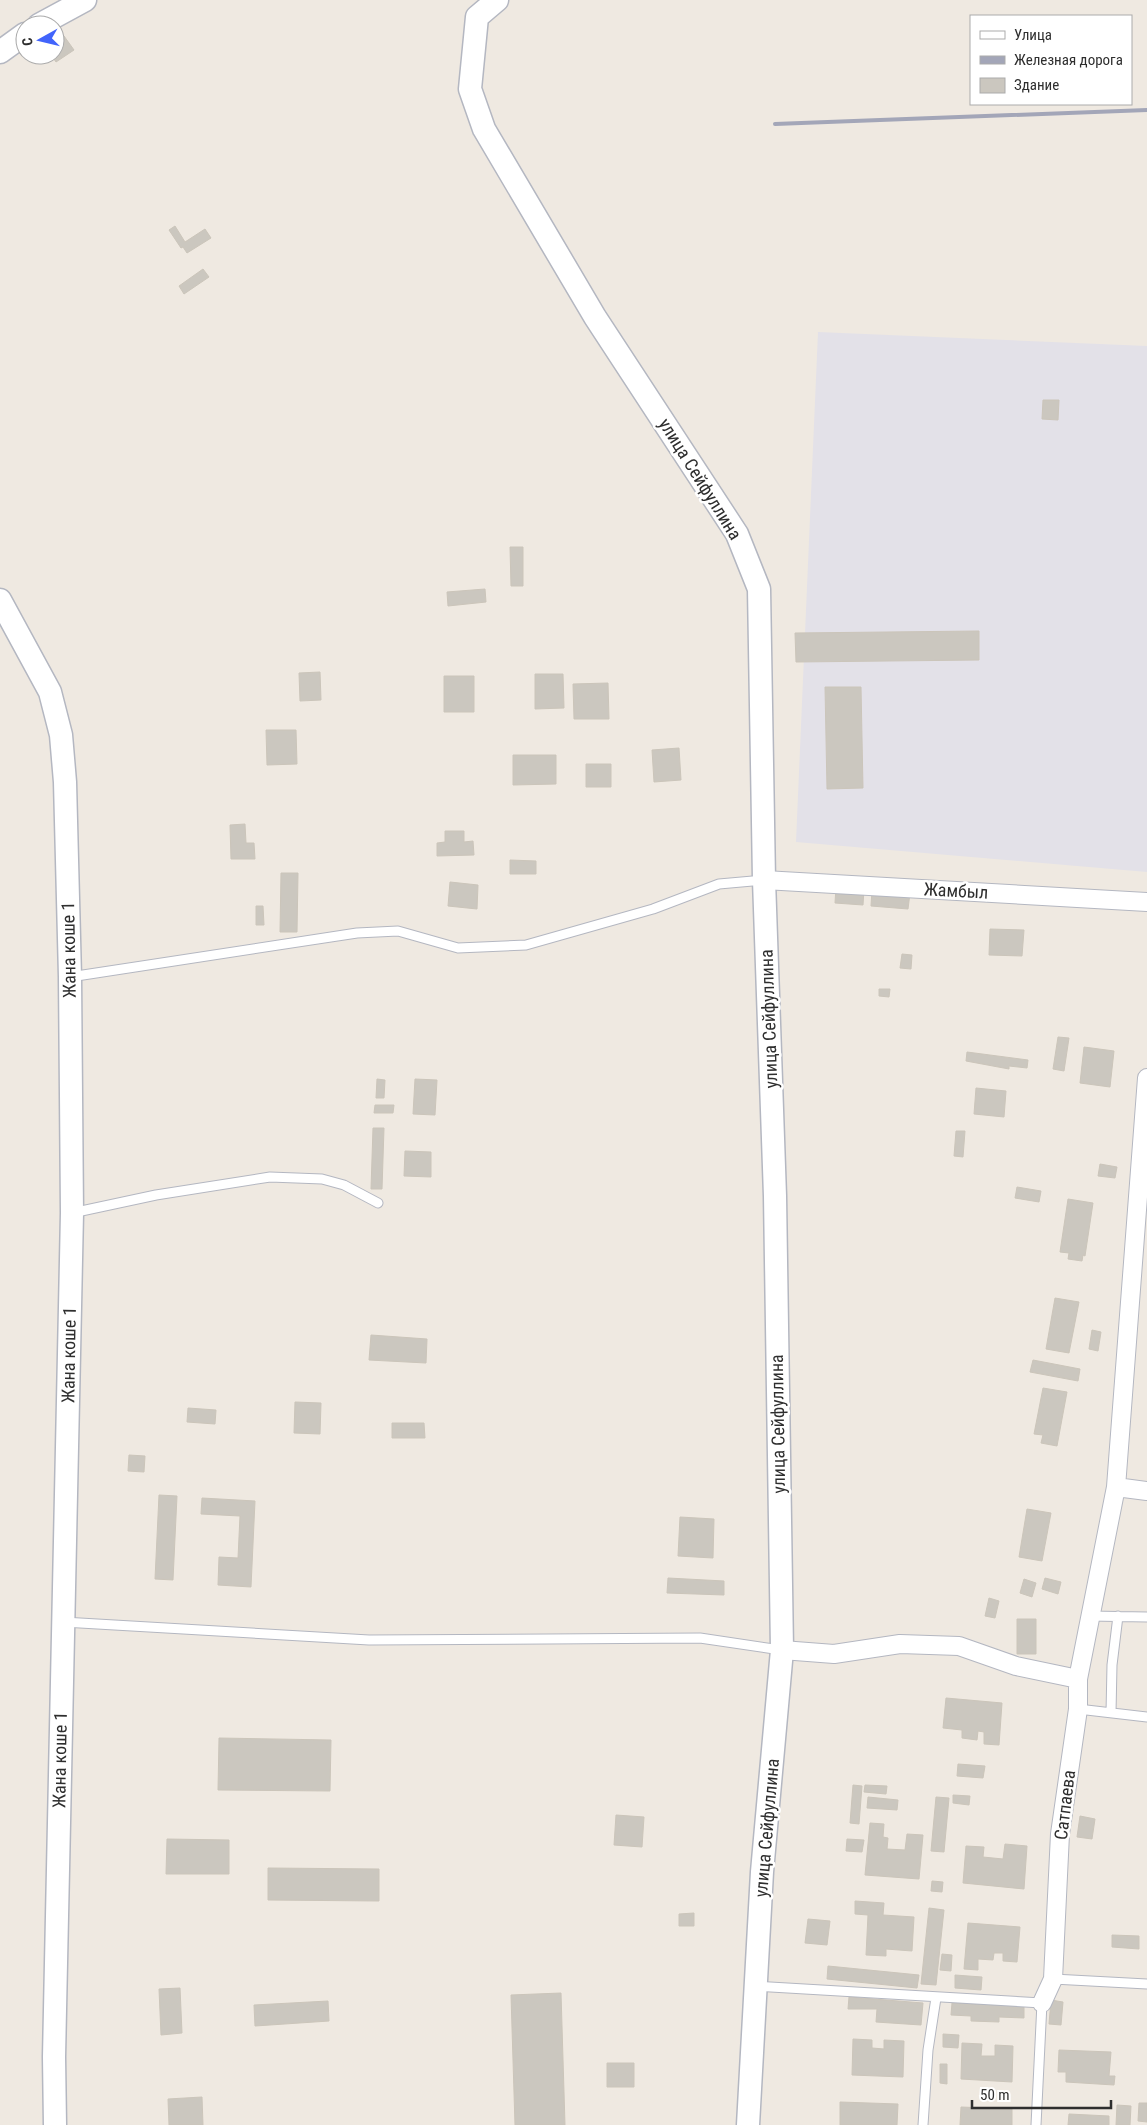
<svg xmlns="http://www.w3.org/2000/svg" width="1147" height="2125" font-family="'Roboto Condensed',sans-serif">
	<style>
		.industrial { fill: #e3e1e8 }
		.building { fill: #cbc7bf; stroke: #cbc5ba }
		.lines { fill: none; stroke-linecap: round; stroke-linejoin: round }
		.service-casing { stroke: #b4b7c1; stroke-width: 11 }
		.minor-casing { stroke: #b4b7c1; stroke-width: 20 }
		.tertiary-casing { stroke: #b4b7c1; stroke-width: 25 }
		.service { stroke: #fff; stroke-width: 9 }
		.minor { stroke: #fff; stroke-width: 18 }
		.tertiary { stroke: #fff; stroke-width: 22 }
		.rail { stroke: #a3a6b8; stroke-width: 4 }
		.labels { text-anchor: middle; stroke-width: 5; stroke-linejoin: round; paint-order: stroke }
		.street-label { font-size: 18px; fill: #2e2e2e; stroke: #fff }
	</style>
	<rect width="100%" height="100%" fill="#efe9e1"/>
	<!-- industrial -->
	<path class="industrial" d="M818,332L1147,346V872L796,842Z"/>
	<!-- building -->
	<path class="building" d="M64,36L74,50L56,62L51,55H55V42Z
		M175,226L185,242L205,229L211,238L187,253L183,247L181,248L169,230Z
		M203,269L209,277L184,294L179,286Z
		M1043,400H1059L1058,420L1042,419Z
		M510,547H523V586H511Z
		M485,589L486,602L448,606L447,592Z
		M979,631V660L796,662L795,633Z
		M320,672L321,700L300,701L299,673Z
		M535,674H563L564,708L535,709Z
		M444,676H474V712H444Z
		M608,683L609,719H574L573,684Z
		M825,687H861L863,788L827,789Z
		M266,730H296L297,764L267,765Z
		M679,748L681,780L654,782L652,750Z
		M513,755H556V784L513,785Z
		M586,764H611V787H586Z
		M245,824L246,843H254L255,859H231L230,825Z
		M445,831H464V842L473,841L474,855L437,856V843L445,842Z
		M510,860L536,861V874H510Z
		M281,873H298L297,932H280Z
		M450,882L478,885L477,909L448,906Z
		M836,887L864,889L863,905L835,903Z
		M872,890L910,893L908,909L871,906Z
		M256,906H263L264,925H256Z
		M990,929L1024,930L1022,956L989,955Z
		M902,954L912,955L911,969L900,968Z
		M879,989H890L889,997L879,996Z
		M1058,1037L1069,1038L1064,1071L1053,1069Z
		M1084,1047L1114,1051L1110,1087L1080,1083Z
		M967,1052L1028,1060L1027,1068L1009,1066V1069L966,1061Z
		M377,1079L385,1080L384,1098H376Z
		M415,1079L437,1080L435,1115L413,1114Z
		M976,1088L1006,1091L1004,1117L974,1114Z
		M375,1105H394L393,1113H374Z
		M373,1128H384L382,1189H371Z
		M956,1131H965L963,1157L954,1156Z
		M405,1151L431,1152V1177L404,1176Z
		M1100,1164L1117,1167L1115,1178L1098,1176Z
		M1017,1187L1041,1191L1039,1202L1015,1198Z
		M1068,1199L1093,1203L1085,1256L1083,1255L1082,1261L1068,1259L1069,1253L1060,1252Z
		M1055,1298L1079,1302L1069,1353L1046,1349Z
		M1092,1330L1101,1332L1098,1351L1089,1349Z
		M371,1335L427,1339L426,1363L369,1360Z
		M1033,1360L1080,1369L1078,1381L1030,1372Z
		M1043,1388L1067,1392L1057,1446L1041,1443L1043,1435L1034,1434Z
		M295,1402L321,1403L320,1434L294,1433Z
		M188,1408L216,1410L215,1424L187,1422Z
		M392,1423H424L425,1438H392Z
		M129,1455L145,1456L144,1472L128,1471Z
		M159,1495L177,1496L173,1580L155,1579Z
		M202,1498L255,1501L251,1587L218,1585L219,1557L238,1558L240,1516L201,1514Z
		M1027,1509L1051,1513L1042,1561L1019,1557Z
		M680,1517L714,1519L713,1558L678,1556Z
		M668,1578L724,1581V1595L667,1593Z
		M1045,1578L1061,1582L1058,1594L1042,1589Z
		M1024,1579L1036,1583L1032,1597L1020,1593Z
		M989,1598L999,1601L995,1618L985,1616Z
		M1017,1619H1036V1654H1017Z
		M946,1698L1002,1703L999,1745L984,1744V1732L978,1731L977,1740L962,1738V1730L943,1728Z
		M219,1738L331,1740L330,1791L218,1790Z
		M958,1764L985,1766L983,1778L957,1776Z
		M853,1785L862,1786L859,1824L850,1823Z
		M865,1785L887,1786L886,1794L864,1792Z
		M953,1795L970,1796L969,1805L953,1803Z
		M868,1797L898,1800L897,1810L867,1808Z
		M936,1797L949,1798L944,1852L931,1851Z
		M616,1815L644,1817L642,1847L614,1845Z
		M1080,1816L1095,1819L1092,1839L1077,1837Z
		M870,1823L884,1824L883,1837L888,1838L887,1849L905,1850L907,1834L923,1835L919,1879L865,1875Z
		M167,1839L229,1840V1874H166Z
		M847,1839L864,1840L862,1852L846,1851Z
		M1005,1844L1027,1846L1024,1889L963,1883L966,1846L984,1847L983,1857L1003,1859Z
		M268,1868L379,1869V1901L268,1900Z
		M932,1881L943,1882L942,1892L931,1891Z
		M855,1901L884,1903L883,1915L914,1917L912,1951L886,1949V1956L866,1955L868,1915L855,1914Z
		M929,1908L944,1910L936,1985L921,1984Z
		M694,1913V1926H679V1914Z
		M808,1919L830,1921L827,1945L805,1943Z
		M968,1923L1020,1927L1017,1962L1003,1961V1953H994L993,1960L978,1959V1970L964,1969Z
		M1112,1935L1139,1936V1949L1112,1947Z
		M942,1954L952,1955L951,1971L940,1970Z
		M828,1966L919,1975L917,1988L827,1979Z
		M955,1975L982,1977L981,1990L955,1988Z
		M180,1988L182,2033L161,2035L159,1989Z
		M561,1993L565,2125H515L511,1995Z
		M849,1997L923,2003L921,2025L876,2022L877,2009H848Z
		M1051,2000L1063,2002L1061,2025L1049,2024Z
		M328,2001L329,2021L255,2026L254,2005Z
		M952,2003L1024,2006V2018L999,2017V2022L971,2021V2016L951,2015Z
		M943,2034L959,2035L958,2048L943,2047Z
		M853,2039L872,2040V2048L884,2049V2040L904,2041L903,2077L852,2075Z
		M962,2043L982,2044L981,2056H995V2045L1013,2046L1012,2082L961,2079Z
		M1059,2050L1111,2052L1109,2076H1115L1114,2085L1066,2082V2072H1058Z
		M607,2063H634V2087H607Z
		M940,2064H947V2084L940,2083Z
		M202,2097L203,2125H169L168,2099Z
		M840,2102L898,2104L897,2125H840Z
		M1139,2103H1147V2122L1138,2121Z
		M1117,2105L1131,2106L1130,2125H1116Z
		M961,2107L1012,2109V2125H960Z
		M1069,2114L1109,2116V2125H1068Z"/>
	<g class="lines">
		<defs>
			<path id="service" d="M70,977L357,933L398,931L458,948L526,945L653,909L719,884L764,880
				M72,1213L156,1195L270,1177L322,1179L344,1185L378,1203
				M1089,1616L1147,1617
				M63,1622L369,1640L700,1638L781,1650
				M1078,1709L1147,1717
				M1111,1713L1112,1665L1118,1616
				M1053,1979L1147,1984
				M755,1986L1042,2003L1036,2125
				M923,2125L928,2050L936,1998"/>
			<path id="minor" d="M764,880L1147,902
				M1116,1487L1147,1491
				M782,1650L834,1654L900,1644L959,1646L1016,1666L1078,1679
				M1042,2003L1053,1979L1060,1834L1078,1709V1679L1116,1487L1147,1078"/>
			<path id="tertiary" d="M497,0L477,17L470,89L484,129L595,317L737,534L759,589L764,880L775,1196L782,1650L762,1872L748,2125
				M39,25L85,0
				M0,52L25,34
				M0,600L50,692L61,735L65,782L70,977L72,1213L54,2057L55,2125"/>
		</defs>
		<!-- service casing -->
		<use href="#service" class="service-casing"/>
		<!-- minor casing -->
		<use href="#minor" class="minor-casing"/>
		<!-- tertiary casing -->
		<use href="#tertiary" class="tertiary-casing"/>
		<!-- service -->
		<use href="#service" class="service"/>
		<!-- minor -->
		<use href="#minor" class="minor"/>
		<!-- tertiary -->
		<use href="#tertiary" class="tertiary"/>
		<!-- rail -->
		<path class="rail" d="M775,124L1147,110"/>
	</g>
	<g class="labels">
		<!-- street labels -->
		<g class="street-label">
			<text transform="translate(700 479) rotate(58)" y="6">улица Сейфуллина</text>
			<text transform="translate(956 891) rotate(3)" y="6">Жамбыл</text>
			<text transform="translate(69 950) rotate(-91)" y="6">Жана коше 1</text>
			<text transform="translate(769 1019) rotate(-92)" y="6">улица Сейфуллина</text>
			<text transform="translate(69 1355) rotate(-89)" y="6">Жана коше 1</text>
			<text transform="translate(778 1424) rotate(-91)" y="6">улица Сейфуллина</text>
			<text transform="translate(60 1760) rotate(-89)" y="6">Жана коше 1</text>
			<text transform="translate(1065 1805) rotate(-83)" y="6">Сатпаева</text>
			<text transform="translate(767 1828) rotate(-85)" y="6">улица Сейфуллина</text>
		</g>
	</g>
	<!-- legend -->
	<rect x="970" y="15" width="162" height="90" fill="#ffffff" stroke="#ababab"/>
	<rect x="980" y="31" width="25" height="8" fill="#ffffff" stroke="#ababab"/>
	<text x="1014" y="40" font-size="15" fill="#2e2e2e">Улица</text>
	<rect x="980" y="56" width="25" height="8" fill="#a3a6b8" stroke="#ababab"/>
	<text x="1014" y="65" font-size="15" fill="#2e2e2e">Железная дорога</text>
	<rect x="980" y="78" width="25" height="15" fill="#cbc7bf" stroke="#ababab"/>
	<text x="1014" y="90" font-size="15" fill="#2e2e2e">Здание</text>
	<!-- north arrow -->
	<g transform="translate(40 40) rotate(262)"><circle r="24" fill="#ffffff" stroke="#ababab"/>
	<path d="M0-4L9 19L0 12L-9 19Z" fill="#4264fb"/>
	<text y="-8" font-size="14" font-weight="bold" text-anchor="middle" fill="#2e2e2e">С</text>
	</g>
	<!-- scale -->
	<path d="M972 2100v8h139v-8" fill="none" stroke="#2e2e2e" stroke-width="2.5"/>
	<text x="980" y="2100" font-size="15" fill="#2e2e2e" stroke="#ffffff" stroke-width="4" paint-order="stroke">50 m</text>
</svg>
